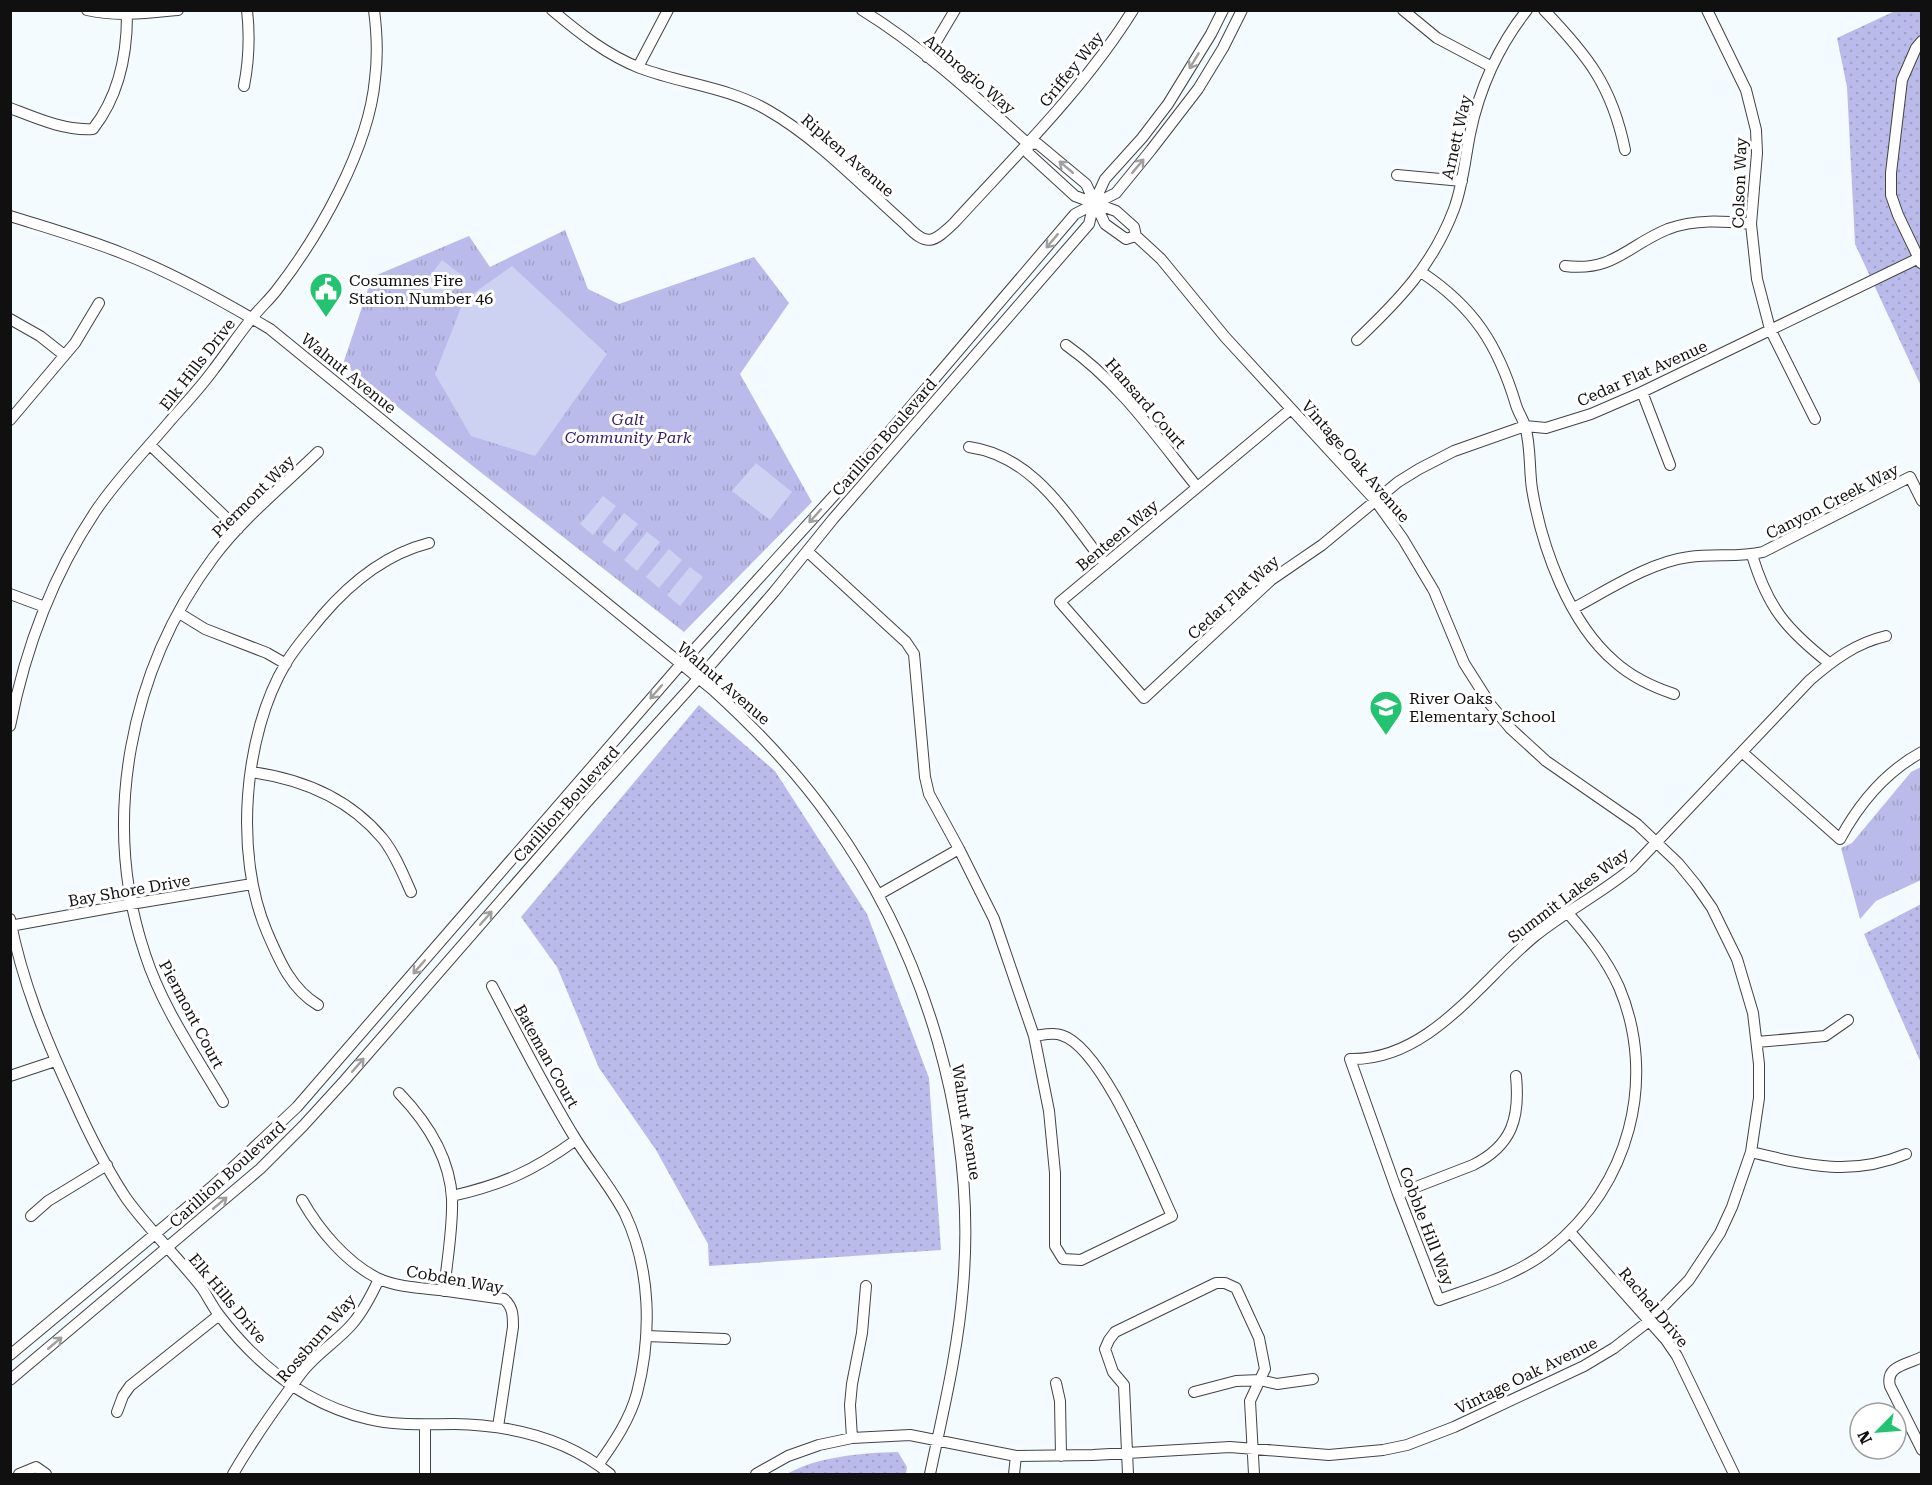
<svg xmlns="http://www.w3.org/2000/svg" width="1932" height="1485" font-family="'Roboto Serif',serif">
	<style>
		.grass { fill: url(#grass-dots) }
		.park { fill: url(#park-tufts) }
		.pitch { fill: #cdd2f2 }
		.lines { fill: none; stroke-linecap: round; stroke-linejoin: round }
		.minor-casing { stroke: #434343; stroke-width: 12 }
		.minor { stroke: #fff; stroke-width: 10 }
		.oneway { stroke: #9f9f9f }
		.labels { text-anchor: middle; stroke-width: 6; stroke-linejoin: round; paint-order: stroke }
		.street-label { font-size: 16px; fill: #101010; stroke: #fff }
		.poi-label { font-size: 16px; fill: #101010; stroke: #fff; text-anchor: start }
		.park-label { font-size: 16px; font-style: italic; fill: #361d6a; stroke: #fff }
	</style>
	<defs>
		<pattern id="grass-dots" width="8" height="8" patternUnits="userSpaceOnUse" patternTransform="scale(1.5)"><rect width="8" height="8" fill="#bbbbeb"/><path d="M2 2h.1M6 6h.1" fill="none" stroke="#a0a0c8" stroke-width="1.8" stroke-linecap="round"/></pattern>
		<pattern id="park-tufts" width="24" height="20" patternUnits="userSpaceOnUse" patternTransform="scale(1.5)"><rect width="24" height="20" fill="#bbbbeb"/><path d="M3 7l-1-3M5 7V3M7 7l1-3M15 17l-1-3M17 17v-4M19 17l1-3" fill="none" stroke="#a0a0c8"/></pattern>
	</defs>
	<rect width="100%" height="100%" fill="#f3fbff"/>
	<!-- grass -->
	<path class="grass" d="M1895,11H1921V386L1855,244L1847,87L1837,38Z
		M699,705L775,771L867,914L929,1078L941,1250L709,1266L708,1244L656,1150L599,1068L557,967L521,917Z
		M1921,904V1063L1864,934Z
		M898,1452L907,1467L906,1474H787C819,1456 862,1453 898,1452Z"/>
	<!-- park -->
	<path class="park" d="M565,230L588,289L619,304L754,257L789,303L740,374L812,502L684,632L343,364L372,277L469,236L490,267Z
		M1921,767V880L1876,901L1860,919L1841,848L1852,843L1911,772Z"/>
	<!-- pitch -->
	<path class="pitch" d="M442,260L464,277L439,308L417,293Z
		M512,266L607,354L535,456L471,436L435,374L464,300Z
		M756,463L792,492L770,520L732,491Z
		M603,496L616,506L593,535L580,524Z
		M624,513L638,524L615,552L602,542Z
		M647,532L660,542L637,571L624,560Z
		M669,549L682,560L659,588L646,577Z
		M690,567L703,577L680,606L667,595Z"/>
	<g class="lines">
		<defs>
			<path id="minor" d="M87,10C118,17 147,13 178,10
				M552,10C579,33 607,55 640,68C682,84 729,87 769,111C818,139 863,187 906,225C927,247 933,243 954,223C1016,155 1083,90 1133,10
				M862,10C922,47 975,96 1027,143L1038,144L1086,184L1105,224L1126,239L1136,236
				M1403,10L1437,38L1492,67
				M1544,10C1588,56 1612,86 1625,150
				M1707,10L1746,90L1756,130L1757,153L1751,224L1757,279L1770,329L1815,419
				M927,57L955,10
				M638,67L668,10
				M244,86C249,60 250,36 247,10
				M10,108C36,118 65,131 93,129C118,97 127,55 127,15
				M1397,175L1462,181
				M10,216C48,228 87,239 124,254C175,274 223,301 270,329L712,689C756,729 797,772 831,820C926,952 977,1124 963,1287C958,1351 943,1412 930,1474
				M1921,263L1898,215L1891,195V173L1902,80L1916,48L1922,41
				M1565,266C1614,272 1628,245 1668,229C1695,219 1723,221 1751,224
				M1421,272C1474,307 1498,345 1516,405C1518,412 1523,419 1525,426C1531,446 1529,469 1532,489C1542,548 1569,623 1615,662C1632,677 1653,687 1674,694
				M10,319L40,336L64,355
				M1357,340C1399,300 1433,265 1454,209C1463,185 1465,159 1470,134C1479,89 1499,45 1527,10
				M1066,345C1120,383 1156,436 1197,487
				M1642,392L1670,465
				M1291,409L1060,602L1144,698L1271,580L1322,545L1398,482L1419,469L1454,451L1525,426L1546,428L1591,414L1642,392L1919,258
				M10,420L75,343L99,303
				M150,445L238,529
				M969,447C1034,456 1067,516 1105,564
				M807,551L906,642L914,654L925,777L929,794L959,849
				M1752,555C1768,608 1786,629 1829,663
				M10,594L45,607
				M1574,608C1608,590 1650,562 1689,557C1714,553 1738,558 1763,552L1910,477L1922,501
				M179,613L205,629L267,653L286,664
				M10,726C25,650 51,578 95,512C117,479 145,451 170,421C185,404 201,387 214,369C227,352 239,334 252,318C260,308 269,300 276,291C319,236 369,148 375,79C378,56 377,33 374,10
				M1742,752L1840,839C1860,802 1885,772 1922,752
				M251,772C302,779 349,798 383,839C395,854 403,874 411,892
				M878,895L959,849L994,919L1034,1036L1049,1111L1055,1173V1246L1063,1259L1081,1260L1172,1216C1153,1176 1103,1047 1061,1035C1054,1032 1042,1035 1034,1036
				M1567,912C1587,935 1606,958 1619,987C1658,1079 1629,1187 1550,1249C1518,1275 1477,1286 1439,1300L1398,1194L1350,1059C1429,1061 1480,981 1535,936C1566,911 1602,893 1632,868L1810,680C1833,660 1856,643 1886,636
				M10,919C22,982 46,1040 73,1098C88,1132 105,1166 126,1198C149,1230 178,1257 202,1288C208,1297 212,1306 219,1315C257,1365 306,1404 368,1419C396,1426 425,1424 454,1424C509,1425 566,1438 610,1474
				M10,926L131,904L252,884
				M492,986C519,1037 545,1089 575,1138C591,1164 611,1187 625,1214C651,1269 652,1335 637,1393C630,1419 614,1443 598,1465
				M318,1005C291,989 279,960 267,932C234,855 243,735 286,663C296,646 310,631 322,616C351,582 386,554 429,543
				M1757,1042L1825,1036L1848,1020
				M10,1076L55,1061
				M399,1093C426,1121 450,1158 452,1199C453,1229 447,1260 444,1291
				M223,1102C195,1054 162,1007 145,954C100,820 130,670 213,558C243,518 283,486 318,452
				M1751,1152C1806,1165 1851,1177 1906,1154
				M1398,1194L1473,1165C1513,1145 1520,1117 1516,1076
				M452,1196C504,1184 533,1171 576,1140
				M302,1200C319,1230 346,1262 377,1278C396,1287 420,1288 440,1290C461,1293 483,1296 504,1299C513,1307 513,1315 513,1327L498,1427
				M31,1216L48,1201L107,1165
				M1570,1232L1666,1340L1677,1356L1734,1474
				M646,1336L725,1339
				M10,1355L215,1184L297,1107L681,664L849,479L1075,214L1116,193L1151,150L1198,89L1223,48L1242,10
				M1922,1357C1906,1365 1885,1366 1890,1386L1922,1450
				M10,1380L260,1169L303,1126L345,1080L587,802L715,660L774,592L833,519L1089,224L1094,203L1105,179L1142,138L1168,104L1211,34L1223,10
				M1056,1383L1060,1401L1061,1456
				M1194,1392L1236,1381L1260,1380L1277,1384L1313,1379
				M117,1412L123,1396L130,1386L219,1315
				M852,1438L850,1405L852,1384L862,1333L866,1286
				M19,1474L36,1467L46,1474
				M233,1474C254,1438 278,1404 303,1371C317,1353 339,1340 353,1323C364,1310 372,1294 379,1279
				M425,1474V1425
				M756,1474L788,1456L819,1445L852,1438L910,1435L1016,1456L1093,1455L1230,1447L1329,1455L1383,1450L1407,1445L1454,1427L1584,1366L1614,1348L1649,1321L1689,1280L1720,1233L1732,1207L1751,1152L1759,1098V1064L1753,1013L1737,959L1712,908L1696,885L1678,863L1637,824L1546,761L1510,728L1490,704L1464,663L1434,591L1403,539L1375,500L1225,337L1161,259L1136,236L1134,227L1116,211L1075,196L1028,153L1027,143
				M1014,1474L1016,1456
				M1128,1474L1124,1385L1113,1372L1105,1349L1109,1340L1115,1332L1216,1283H1225L1236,1288L1259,1338L1265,1369L1250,1401L1254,1474"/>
		</defs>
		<!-- minor casing -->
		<use href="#minor" class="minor-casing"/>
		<!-- minor -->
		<use href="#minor" class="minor"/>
	</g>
	<!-- one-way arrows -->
	<defs><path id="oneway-shaft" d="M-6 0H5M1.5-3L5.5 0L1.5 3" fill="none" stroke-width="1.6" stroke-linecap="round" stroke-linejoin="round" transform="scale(1.5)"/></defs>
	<g class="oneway">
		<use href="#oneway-shaft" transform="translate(1194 61) rotate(121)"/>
		<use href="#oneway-shaft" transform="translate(1138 166) rotate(-50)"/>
		<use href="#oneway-shaft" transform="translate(1066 167) rotate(-140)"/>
		<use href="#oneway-shaft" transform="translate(1052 241) rotate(130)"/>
		<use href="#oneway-shaft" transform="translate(815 516) rotate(132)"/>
		<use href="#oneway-shaft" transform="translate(656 692) rotate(131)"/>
		<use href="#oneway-shaft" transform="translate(486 918) rotate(-49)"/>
		<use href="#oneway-shaft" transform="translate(419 967) rotate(131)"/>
		<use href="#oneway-shaft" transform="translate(358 1065) rotate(-49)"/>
		<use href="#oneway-shaft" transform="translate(220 1203) rotate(-40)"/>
		<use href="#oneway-shaft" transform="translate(55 1343) rotate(-40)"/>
	</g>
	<!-- icons -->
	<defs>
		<symbol id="civic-pin" viewBox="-11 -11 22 30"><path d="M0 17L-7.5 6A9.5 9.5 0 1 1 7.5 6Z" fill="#23c471" stroke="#fff"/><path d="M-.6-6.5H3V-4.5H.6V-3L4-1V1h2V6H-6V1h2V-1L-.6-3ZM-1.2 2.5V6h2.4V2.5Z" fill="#fff"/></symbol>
		<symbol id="school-pin" viewBox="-11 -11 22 30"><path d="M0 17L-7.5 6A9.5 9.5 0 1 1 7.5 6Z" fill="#23c471" stroke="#fff"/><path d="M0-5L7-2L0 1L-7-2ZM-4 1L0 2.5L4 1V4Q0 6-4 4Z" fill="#fff"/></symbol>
	</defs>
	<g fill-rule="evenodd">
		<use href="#civic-pin" x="307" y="270" width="38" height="52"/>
		<use href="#school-pin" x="1367" y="688" width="38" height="52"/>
	</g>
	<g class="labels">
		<!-- street labels -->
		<g class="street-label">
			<text transform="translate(1071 69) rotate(-51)" y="6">Griffey Way</text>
			<text transform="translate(970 74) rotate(40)" y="6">Ambrogio Way</text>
			<text transform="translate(1456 137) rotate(-77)" y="6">Arnett Way</text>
			<text transform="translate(848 155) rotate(41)" y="6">Ripken Avenue</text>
			<text transform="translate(1739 183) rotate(-88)" y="6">Colson Way</text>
			<text transform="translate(197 364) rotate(-52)" y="6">Elk Hills Drive</text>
			<text transform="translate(349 373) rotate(39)" y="6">Walnut Avenue</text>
			<text transform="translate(1642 373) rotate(-24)" y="6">Cedar Flat Avenue</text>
			<text transform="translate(1146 403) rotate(49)" y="6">Hansard Court</text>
			<text transform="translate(884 437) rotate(-49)" y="6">Carillion Boulevard</text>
			<text transform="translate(1356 461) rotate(49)" y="6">Vintage Oak Avenue</text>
			<text transform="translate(253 496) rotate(-45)" y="6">Piermont Way</text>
			<text transform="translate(1832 501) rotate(-27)" y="6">Canyon Creek Way</text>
			<text transform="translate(1117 535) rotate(-40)" y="6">Benteen Way</text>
			<text transform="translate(1233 597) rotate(-42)" y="6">Cedar Flat Way</text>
			<text transform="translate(724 683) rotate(41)" y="6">Walnut Avenue</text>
			<text transform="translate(566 804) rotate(-48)" y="6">Carillion Boulevard</text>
			<text transform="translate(129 890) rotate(-10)" y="6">Bay Shore Drive</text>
			<text transform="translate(1568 895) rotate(-37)" y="6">Summit Lakes Way</text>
			<text transform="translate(192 1014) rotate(62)" y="6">Piermont Court</text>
			<text transform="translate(547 1056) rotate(61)" y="6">Bateman Court</text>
			<text transform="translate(967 1122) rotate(81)" y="6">Walnut Avenue</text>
			<text transform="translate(227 1174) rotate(-42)" y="6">Carillion Boulevard</text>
			<text transform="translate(1427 1226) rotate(69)" y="6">Cobble Hill Way</text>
			<text transform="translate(455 1279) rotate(10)" y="6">Cobden Way</text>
			<text transform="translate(228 1298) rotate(50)" y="6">Elk Hills Drive</text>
			<text transform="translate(1654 1307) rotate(50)" y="6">Rachel Drive</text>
			<text transform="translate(316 1338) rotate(-49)" y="6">Rossburn Way</text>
			<text transform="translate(1526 1375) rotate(-26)" y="6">Vintage Oak Avenue</text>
		</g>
		<!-- poi labels -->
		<g class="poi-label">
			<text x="349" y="286">Cosumnes Fire<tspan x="349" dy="18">Station Number 46</tspan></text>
			<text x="1409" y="704">River Oaks<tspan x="1409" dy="18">Elementary School</tspan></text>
		</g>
		<!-- park labels -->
		<g class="park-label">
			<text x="628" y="425">Galt<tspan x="628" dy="18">Community Park</tspan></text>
		</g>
	</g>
	<!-- border -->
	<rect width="1932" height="1485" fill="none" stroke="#101010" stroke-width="24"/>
	<!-- north arrow -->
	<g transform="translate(1878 1431) rotate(245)"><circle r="28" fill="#ffffff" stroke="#9f9f9f" stroke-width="1.5"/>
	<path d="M0-4.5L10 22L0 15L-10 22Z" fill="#23c471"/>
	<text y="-9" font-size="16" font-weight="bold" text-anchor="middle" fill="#101010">N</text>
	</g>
</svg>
